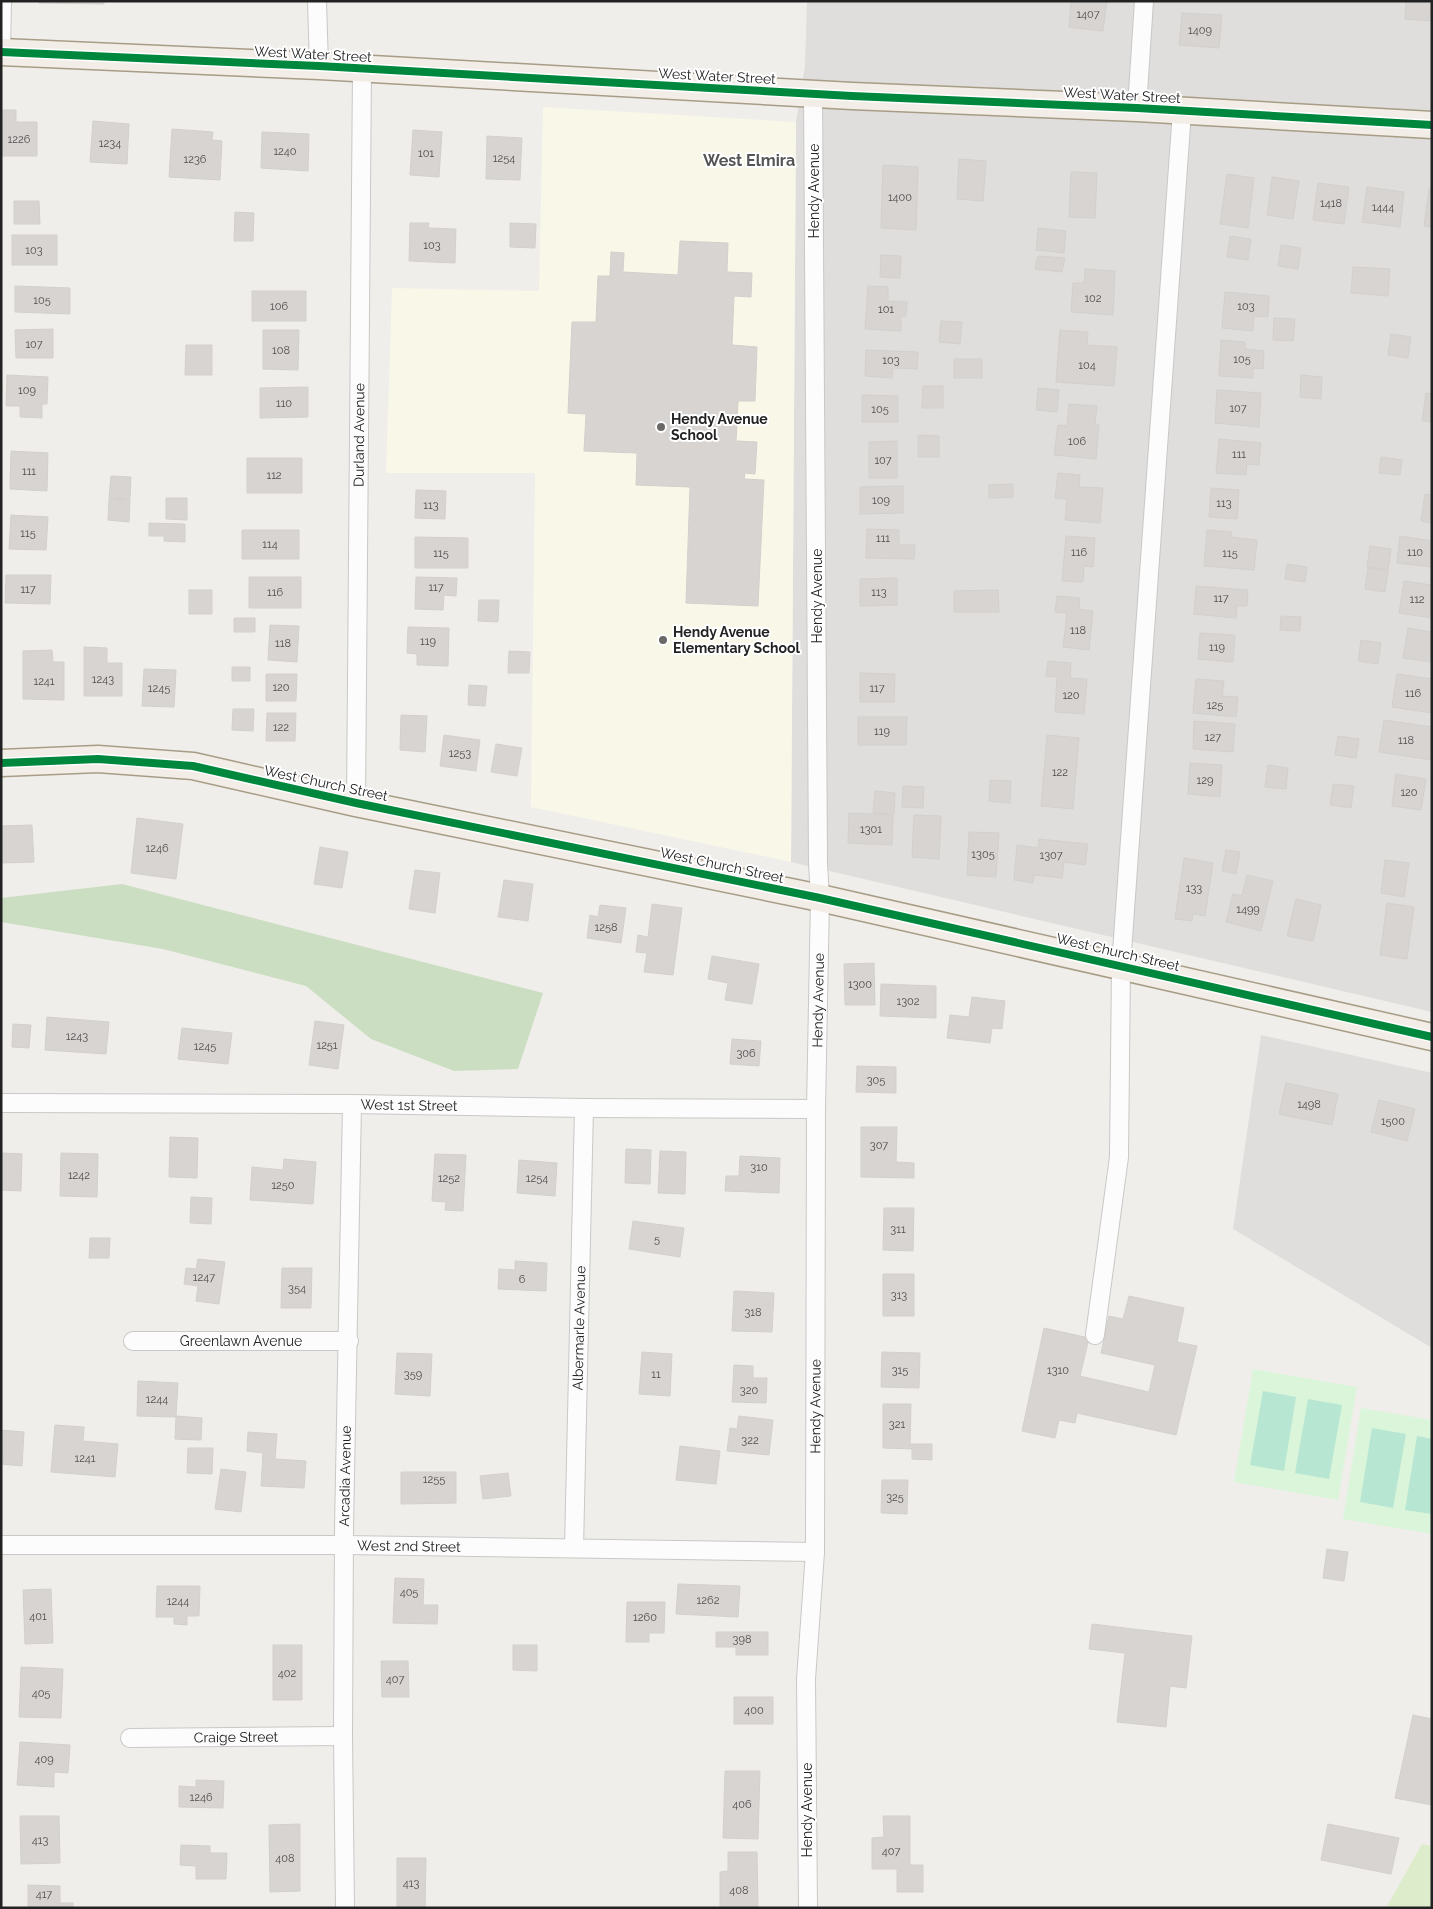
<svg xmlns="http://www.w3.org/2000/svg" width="1433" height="1909" font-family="Raleway,sans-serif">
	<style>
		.residential { fill: #dfdedc }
		.education { fill: #f8f7e8 }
		.grass { fill: #ddeccb }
		.forest { fill: #cbdec1 }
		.park { fill: #daf5da }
		.pitch { fill: #b7e6d2 }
		.building { fill: #d7d4d2; stroke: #d3d0cc }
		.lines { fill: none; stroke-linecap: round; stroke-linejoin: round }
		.minor-casing { stroke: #c9c8c7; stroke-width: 20 }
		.primary-casing { stroke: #a79c86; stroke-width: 29 }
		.minor { stroke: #fdfcfc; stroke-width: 18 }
		.primary { stroke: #f3ede7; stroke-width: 26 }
		.cycleway-casing { stroke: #fff; stroke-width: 11 }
		.cycleway { stroke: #00873e; stroke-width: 8 }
		.poi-dot { fill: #6a6968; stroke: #fff; stroke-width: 2 }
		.labels { text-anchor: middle; stroke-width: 4; stroke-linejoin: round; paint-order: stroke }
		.number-label { font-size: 11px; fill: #4f4e4e }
		.street-label { font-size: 14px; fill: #222; stroke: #fff }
		.poi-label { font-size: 14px; font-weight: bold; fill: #222; stroke: #fff; text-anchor: start }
		.quarter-label { font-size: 16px; font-weight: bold; fill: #555; stroke: #fff }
	</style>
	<rect width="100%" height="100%" fill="#f0eeeb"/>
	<!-- residential -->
	<path class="residential" d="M807,1H1432V1012L791,862L796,122L805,66Z
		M1261,1035L1432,1073V1348L1233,1229Z"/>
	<!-- education -->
	<path class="education" d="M543,107L796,122L791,862L531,807L535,473H386L392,288L539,291Z"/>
	<!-- grass -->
	<path class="grass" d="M1422,1844L1432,1846V1908H1386Z"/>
	<!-- forest -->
	<path class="forest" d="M122,884L543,993L518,1069L454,1071L371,1039L306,986L163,949L1,922V898Z"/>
	<!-- park -->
	<path class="park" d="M1253,1369L1357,1387L1338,1500L1234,1482Z
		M1361,1408L1432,1420V1534L1343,1519Z"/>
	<!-- pitch -->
	<path class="pitch" d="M1263,1391L1296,1397L1284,1471L1250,1465Z
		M1308,1399L1342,1405L1329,1479L1295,1473Z
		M1372,1428L1406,1434L1393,1508L1360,1502Z
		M1417,1436L1432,1439V1514L1405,1510Z"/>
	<!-- building -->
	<path class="building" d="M39,1H104V4L39,3Z
		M1071,1H1107L1103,31L1069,27Z
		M1406,1H1432V21L1405,19Z
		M1182,13L1222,15L1219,48L1179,45Z
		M1,110H16V122H37V156H1Z
		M93,121L129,124L127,164L90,162Z
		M172,129L213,132L212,140L222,141L220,180L169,177Z
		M413,130L442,132L439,177L410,175Z
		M262,132L309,134L308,171L261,168Z
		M487,136L522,138L520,180L486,179Z
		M959,159L986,161L983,201L957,199Z
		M883,165L918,167L916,230L881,228Z
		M1071,172L1097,173L1095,218L1069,217Z
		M1227,174L1254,178L1248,228L1220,224Z
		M1272,177L1299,181L1293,219L1267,215Z
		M1318,183L1349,187L1344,224L1313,220Z
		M1367,187L1404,192L1400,227L1362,222Z
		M1429,189H1432V227L1424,226Z
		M14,201H39L40,224H14Z
		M235,212L254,213L253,241H234Z
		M410,223H429L428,228L456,229L455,263L409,261Z
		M510,223L536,224L535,248L510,247Z
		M1038,228L1066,231L1064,253L1036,250Z
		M12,235H57V265H12Z
		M1230,236L1251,239L1248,260L1227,257Z
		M680,241L728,243L727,272L752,273L751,297L734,296L732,345L757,347L755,401H738L736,441L757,442L755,474L745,473L744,479L764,480L758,606L686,603L690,487L636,485L637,453L584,451L586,414L568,413L572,322H596L598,276H610L611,252L624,253L623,272L678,275Z
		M1281,245L1301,248L1298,269L1278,266Z
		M881,255L901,256L900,278L880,277Z
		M1038,256L1065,258L1062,272L1035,269Z
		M1353,267L1390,269L1388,296L1351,293Z
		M1085,269L1115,271L1113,315L1071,312L1073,283H1084Z
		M15,286L70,288V314L15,312Z
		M868,286L888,287V301L907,302L906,316H901V331L865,329Z
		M252,291H306V321H252Z
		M1225,292L1269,296L1268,317L1254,316L1253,331L1222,328Z
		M1274,318L1295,319L1293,341L1273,340Z
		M941,321L962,322L960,344L939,342Z
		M53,329V358H16L15,330Z
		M263,330H299L298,370L263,369Z
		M1060,330L1088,332L1087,345L1117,347L1114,386L1056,382Z
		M1391,334L1411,337L1408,358L1388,355Z
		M1221,340L1245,342V349L1264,351L1263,369L1253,368V378L1219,376Z
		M186,345H212V375H185Z
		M866,350L918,352L917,369L893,368L892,378L865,376Z
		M954,359H982V378H954Z
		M7,375L48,377L47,404H42V418L20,417V406H6Z
		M1301,375L1322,377L1321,399L1300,397Z
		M923,386H943V408H922Z
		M308,387V417L260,418V388Z
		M1038,388L1059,390L1057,412L1036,410Z
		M1217,390L1261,393L1259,427L1215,423Z
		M1426,393L1432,394V422L1422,421Z
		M862,395L898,396V422H862Z
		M1069,404L1097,406L1095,424L1099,425L1096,459L1054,455L1058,425L1067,426Z
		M918,435L939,436V457H918Z
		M1219,439L1261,443L1259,465L1247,464L1246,475L1216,473Z
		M897,441V478H869V442Z
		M11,451L48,453L47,491L10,489Z
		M1381,457L1402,460L1400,475L1379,473Z
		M247,458H302V493H247Z
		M1058,473L1080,475L1079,487L1103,488L1100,523L1065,520L1067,499L1055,498Z
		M111,476L131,477L130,499L109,498Z
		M1013,484V497L989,498V485Z
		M903,486V513L860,514V487Z
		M1211,488L1239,490L1237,519L1209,517Z
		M416,490L446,491L445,519L415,518Z
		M1425,494L1432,495V523L1421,521Z
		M166,498H187V520L166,519Z
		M109,499L130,500L129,522L108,520Z
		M11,515L48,517L46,550L9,549Z
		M149,523L185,524V542L164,541V536H149Z
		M867,529L899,530V545H915L914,559L866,558Z
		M242,530H299V559H242Z
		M1207,530L1232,532L1231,537L1257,540L1254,570L1204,566Z
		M1066,536L1095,538L1093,567L1084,566L1083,582L1062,581Z
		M1400,536L1432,541V567L1397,563Z
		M415,537L468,538V568H415Z
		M1370,546L1391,549L1388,570L1367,567Z
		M1287,564L1307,567L1305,582L1285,579Z
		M1368,568L1388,571L1385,592L1365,589Z
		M6,575H51L50,604L5,603Z
		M249,577H301V608H249Z
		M416,577L457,578L456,596L444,595L443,610L415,609Z
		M897,578V605L860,606V579Z
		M1404,581L1432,585V618L1399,613Z
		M1196,586L1248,590L1247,606H1237L1236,618L1194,614Z
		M189,590H212V614H189Z
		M998,590L999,612H954V591Z
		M1057,596L1080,598L1079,609L1093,611L1089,650L1063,647L1067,613L1055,612Z
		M479,600H499L498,622L478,621Z
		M1281,616L1301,617L1300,631L1280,630Z
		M234,618H255V632H234Z
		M270,625L299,626L297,662L268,660Z
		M408,627L449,628L448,666L417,665V654L407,653Z
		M1408,628L1432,632V662L1403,658Z
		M1200,633L1235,635L1233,662L1198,659Z
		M1361,640L1381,643L1378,664L1358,661Z
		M84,647L107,648V663H122V696H84Z
		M52,650L53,662H64V700L23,699V651Z
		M509,651L530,652L529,673H508Z
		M1048,661L1071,663L1070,678L1087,679L1084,714L1055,712L1057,677L1046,676Z
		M232,667H250V681H232Z
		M144,669L176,670L174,707L142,706Z
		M860,673L895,674L894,702H860Z
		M266,674H297L296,701H266Z
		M1397,674L1432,679V713L1392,707Z
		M1196,679L1224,681L1222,696L1238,697L1236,717L1193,713Z
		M469,685L487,686L485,706L468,705Z
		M233,709H254L253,731L232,730Z
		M267,713H296L295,741H266Z
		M401,715L427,716L425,752L400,750Z
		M858,717H907L906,745H858Z
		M1384,720L1432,727V760L1379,752Z
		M1194,721L1235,724L1233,752L1193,749Z
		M444,735L480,740L476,771L440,766Z
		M1047,735L1079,738L1073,809L1041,806Z
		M1338,736L1359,739L1356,758L1335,755Z
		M496,744L522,748L517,776L491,772Z
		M1190,763L1222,765L1220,797L1188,794Z
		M1268,765L1288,768L1286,789L1265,787Z
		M1396,774L1426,779L1421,810L1392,806Z
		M990,780L1011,781L1010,803L989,801Z
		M1333,784L1354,786L1351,808L1330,805Z
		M903,786L924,787L923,808L902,807Z
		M875,791L895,793L894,814L873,813Z
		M849,813L893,815L892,845L848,843Z
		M914,815L941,816L939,859L912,857Z
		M137,818L183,824L176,879L131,873Z
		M32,825L34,862L1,863V826Z
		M969,832L999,833L996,877L967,875Z
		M1039,839L1088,844L1085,865L1064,862L1062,878L1034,875L1033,883L1014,880L1017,845L1038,848Z
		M320,847L348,852L342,888L314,884Z
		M1226,850L1240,852L1236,874L1222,871Z
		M1184,858L1213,863L1205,916L1193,914L1192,921L1175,919Z
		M1385,860L1409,863L1404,897L1381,893Z
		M415,870L440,873L435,913L409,909Z
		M1247,875L1273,881L1261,931L1226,922L1233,894L1242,896Z
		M504,880L533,884L528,921L498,917Z
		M1296,899L1321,905L1313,941L1287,936Z
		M1387,903L1414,907L1407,959L1380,955Z
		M652,904L682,908L673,975L644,972L647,953L636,952L638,935L648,937Z
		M600,905L626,908L621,943L587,938L590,915L598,917Z
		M712,956L759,964L752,1004L725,1000L728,983L708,979Z
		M874,963L875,1005H845L844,964Z
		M881,984L936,986V1018L880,1016Z
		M972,997L1005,1001L1002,1029L992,1028L990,1043L947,1038L950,1015L969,1017Z
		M47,1017L109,1022L106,1054L45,1050Z
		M315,1021L344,1025L338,1069L309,1065Z
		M13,1024L31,1025L29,1048L12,1047Z
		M182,1028L232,1033L228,1064L178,1059Z
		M732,1039L761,1041L759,1066L730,1064Z
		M857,1066L896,1067V1093L856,1092Z
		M1286,1083L1338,1094L1332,1125L1279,1114Z
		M1379,1100L1415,1109L1407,1141L1371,1132Z
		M861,1127H897L896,1162L914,1163V1178L861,1177Z
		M170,1137L198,1138L197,1178L169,1177Z
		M626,1149L651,1150L650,1184L625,1183Z
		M660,1151L686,1152L685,1194L658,1193Z
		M1,1153L22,1154L21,1191L1,1190Z
		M61,1153L98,1154L97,1197L60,1196Z
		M435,1154L466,1155L463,1211L445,1210L446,1202L432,1201Z
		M740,1156L780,1158L779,1193L725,1191L726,1176H739Z
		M284,1159L316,1162L313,1204L250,1200L252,1167L283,1170Z
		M519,1160L557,1163L555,1196L517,1193Z
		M191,1197L212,1198L211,1224L190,1223Z
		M884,1208H914L913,1251L883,1250Z
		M633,1221L684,1228L680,1257L629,1249Z
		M90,1238H110L109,1258H89Z
		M198,1259L225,1262L219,1304L196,1301L198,1286L184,1284L186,1268L196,1269Z
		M515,1261L547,1263L546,1291L498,1289L499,1269L515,1270Z
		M282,1268H312L311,1308H281Z
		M883,1274H914V1316H883Z
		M734,1291L774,1293L772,1332L732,1331Z
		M1129,1296L1184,1308L1177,1342L1197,1346L1176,1435L1077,1413L1075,1423L1059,1420L1055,1438L1022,1431L1044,1328L1089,1338L1080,1376L1149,1392L1155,1365L1101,1353L1109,1316L1123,1319Z
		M642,1352L672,1354L670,1396L639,1394Z
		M882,1352L920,1353L919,1388L881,1387Z
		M397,1353L432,1354L430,1396L395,1394Z
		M734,1365L753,1366V1378H767L766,1403L732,1402Z
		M138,1381L178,1383L176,1416L202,1418L201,1440L175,1439L176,1417L137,1416Z
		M883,1404H911L910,1444H932V1460L912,1459V1449L883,1448Z
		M739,1416L773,1420L769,1455L727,1451L730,1428L737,1429Z
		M55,1425L84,1427L83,1441L118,1444L115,1477L51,1472Z
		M1,1430L24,1432L22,1466L1,1464Z
		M248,1432L277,1434L275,1459L306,1461L304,1488L261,1486L263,1453L247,1451Z
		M680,1446L720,1451L716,1484L676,1480Z
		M188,1448H213L212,1474L187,1473Z
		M221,1469L246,1472L241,1512L215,1509Z
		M401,1472H456V1503L401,1504Z
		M508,1473L511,1496L483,1499L480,1476Z
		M882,1480H908L907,1514L881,1513Z
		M1327,1549L1348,1552L1344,1581L1323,1578Z
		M395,1578L424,1579L423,1605H438L437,1624L393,1623Z
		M678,1584L740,1586L738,1617L676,1614Z
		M157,1586H200L199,1616H187V1625L174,1624V1617H156Z
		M51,1589L53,1643L25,1644L23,1590Z
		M627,1602H665L664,1633H649V1642H626Z
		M1092,1624L1192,1636L1186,1688L1170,1686L1166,1727L1117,1722L1125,1653L1089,1649Z
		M716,1632H768V1655H736V1647H716Z
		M273,1645H302V1700H273Z
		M513,1645H537V1671L513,1670Z
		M381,1661H408L409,1697H382Z
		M21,1667L63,1669L61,1718L19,1717Z
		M734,1697H773V1724H734Z
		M1413,1715L1432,1719V1805L1395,1798Z
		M20,1742L70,1745L68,1773L54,1772V1787L17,1785Z
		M725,1771H760L758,1839L723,1838Z
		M196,1780L224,1781L223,1808L179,1807V1786L196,1787Z
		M20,1816H59L60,1863L21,1864Z
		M883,1816H910V1865H923V1892H897V1869H872V1838L884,1837Z
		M300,1824V1891L270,1892L269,1825Z
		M1328,1824L1399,1838L1391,1874L1321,1860Z
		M181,1845L210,1846V1853H227L226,1879H196V1866L180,1865Z
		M728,1852H757L758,1908H720V1872L728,1871Z
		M397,1858H426L425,1908H397Z
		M28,1885L60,1886V1903H73V1908H28Z"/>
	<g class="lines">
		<defs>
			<g id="minor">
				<path d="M317,1L319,66"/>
				<path d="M1,52L2,1"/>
				<path d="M1137,108L1144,1"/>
				<path id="s1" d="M356,803L362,69"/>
				<path id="s2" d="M1,1103L352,1104L584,1108L816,1109"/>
				<path d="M1095,1335L1119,1157L1121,966L1182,111"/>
				<path id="s3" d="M133,1341H349"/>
				<path id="s4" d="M1,1545H344L815,1552"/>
				<path id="s5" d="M574,1548L584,1108"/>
				<path id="s6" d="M130,1738L343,1736"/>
				<path id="s7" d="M345,1908L343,1736L344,1529L352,1104"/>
				<path id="s8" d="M808,1908L806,1679L815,1552L816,1109L820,898L818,863L813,93"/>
			</g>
			<path id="primary" d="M1,52L319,66L852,96L1137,108L1432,125
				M1,763L98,759L193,766L356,803L820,898L1432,1037"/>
		</defs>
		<!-- minor casing -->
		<use href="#minor" class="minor-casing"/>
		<!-- primary casing -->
		<use href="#primary" class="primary-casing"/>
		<!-- minor -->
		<use href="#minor" class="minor"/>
		<!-- primary -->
		<use href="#primary" class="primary"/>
		<defs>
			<path id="cycleway" d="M1,52L319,66L852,96L1137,108L1432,125
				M1,763L98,759L193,766L356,803L820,898L1432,1037"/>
		</defs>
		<!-- cycleway casing -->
		<use href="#cycleway" class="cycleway-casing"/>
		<!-- cycleway -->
		<use href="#cycleway" class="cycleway"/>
	</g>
	<!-- markers -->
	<g class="poi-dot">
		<circle cx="661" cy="427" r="5"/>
		<circle cx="663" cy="640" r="5"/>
	</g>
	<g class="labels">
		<!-- number labels -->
		<g class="number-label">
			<text x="1088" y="18">1407</text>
			<text x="1200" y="34">1409</text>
			<text x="19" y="143">1226</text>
			<text x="110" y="147">1234</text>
			<text x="285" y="155">1240</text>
			<text x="426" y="157">101</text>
			<text x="504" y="162">1254</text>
			<text x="195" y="163">1236</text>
			<text x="900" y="201">1400</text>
			<text x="1331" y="207">1418</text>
			<text x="1383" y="211">1444</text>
			<text x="432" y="249">103</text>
			<text x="34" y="254">103</text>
			<text x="1093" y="302">102</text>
			<text x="42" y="304">105</text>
			<text x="279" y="310">106</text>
			<text x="1246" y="310">103</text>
			<text x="886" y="313">101</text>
			<text x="34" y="348">107</text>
			<text x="281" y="354">108</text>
			<text x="1242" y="363">105</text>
			<text x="891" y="364">103</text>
			<text x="1087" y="369">104</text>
			<text x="27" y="394">109</text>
			<text x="284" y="407">110</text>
			<text x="1238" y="412">107</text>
			<text x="880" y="413">105</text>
			<text x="1077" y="445">106</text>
			<text x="1239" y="458">111</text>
			<text x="883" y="464">107</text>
			<text x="29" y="475">111</text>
			<text x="274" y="479">112</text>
			<text x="881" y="504">109</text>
			<text x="1224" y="507">113</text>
			<text x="431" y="509">113</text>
			<text x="28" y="537">115</text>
			<text x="883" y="542">111</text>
			<text x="270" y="548">114</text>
			<text x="1079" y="556">116</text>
			<text x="1415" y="556">110</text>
			<text x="441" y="557">115</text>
			<text x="1230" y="557">115</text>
			<text x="436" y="591">117</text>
			<text x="28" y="593">117</text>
			<text x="275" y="596">116</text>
			<text x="879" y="596">113</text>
			<text x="1221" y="602">117</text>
			<text x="1417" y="603">112</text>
			<text x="1078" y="634">118</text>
			<text x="428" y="645">119</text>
			<text x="283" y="647">118</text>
			<text x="1217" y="651">119</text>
			<text x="103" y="683">1243</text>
			<text x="44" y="685">1241</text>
			<text x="281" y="691">120</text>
			<text x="159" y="692">1245</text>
			<text x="877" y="692">117</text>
			<text x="1413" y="697">116</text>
			<text x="1071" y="699">120</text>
			<text x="1215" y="709">125</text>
			<text x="281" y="731">122</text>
			<text x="882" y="735">119</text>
			<text x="1213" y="741">127</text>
			<text x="1406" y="744">118</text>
			<text x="460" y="757">1253</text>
			<text x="1060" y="776">122</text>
			<text x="1205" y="784">129</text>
			<text x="1409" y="796">120</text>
			<text x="871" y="833">1301</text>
			<text x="157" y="852">1246</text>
			<text x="983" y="858">1305</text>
			<text x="1051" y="859">1307</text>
			<text x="1194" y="892">133</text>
			<text x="1248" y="913">1499</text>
			<text x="606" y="931">1258</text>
			<text x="860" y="988">1300</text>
			<text x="908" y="1005">1302</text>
			<text x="77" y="1040">1243</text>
			<text x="327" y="1049">1251</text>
			<text x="205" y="1050">1245</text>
			<text x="746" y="1057">306</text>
			<text x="876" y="1084">305</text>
			<text x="1309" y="1108">1498</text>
			<text x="1393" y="1125">1500</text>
			<text x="879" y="1149">307</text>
			<text x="759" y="1171">310</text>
			<text x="79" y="1179">1242</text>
			<text x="449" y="1182">1252</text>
			<text x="537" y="1182">1254</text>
			<text x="283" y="1189">1250</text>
			<text x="898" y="1233">311</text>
			<text x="657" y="1243">5</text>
			<text x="204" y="1281">1247</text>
			<text x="522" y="1283">6</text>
			<text x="297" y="1292">354</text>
			<text x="899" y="1299">313</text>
			<text x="753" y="1316">318</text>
			<text x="900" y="1374">315</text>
			<text x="1058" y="1374">1310</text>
			<text x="413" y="1378">359</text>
			<text x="656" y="1378">11</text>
			<text x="749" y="1394">320</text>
			<text x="157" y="1403">1244</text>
			<text x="897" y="1428">321</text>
			<text x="750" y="1444">322</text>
			<text x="85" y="1462">1241</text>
			<text x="434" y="1483">1255</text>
			<text x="895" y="1501">325</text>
			<text x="409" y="1596">405</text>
			<text x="708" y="1604">1262</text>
			<text x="178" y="1605">1244</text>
			<text x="38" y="1620">401</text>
			<text x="645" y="1621">1260</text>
			<text x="742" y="1643">398</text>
			<text x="287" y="1677">402</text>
			<text x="395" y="1683">407</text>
			<text x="41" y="1697">405</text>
			<text x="754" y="1714">400</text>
			<text x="44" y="1763">409</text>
			<text x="201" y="1801">1246</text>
			<text x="742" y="1808">406</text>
			<text x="40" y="1844">413</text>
			<text x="891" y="1855">407</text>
			<text x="285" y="1862">408</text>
			<text x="411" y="1887">413</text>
			<text x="739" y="1894">408</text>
			<text x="44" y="1898">417</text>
		</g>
		<!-- street labels -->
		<g class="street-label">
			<text transform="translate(313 54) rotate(3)" y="5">West Water Street</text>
			<text transform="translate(717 76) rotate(3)" y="5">West Water Street</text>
			<text transform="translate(1122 95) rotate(3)" y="5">West Water Street</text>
			<text transform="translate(814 191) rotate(-90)" y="5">Hendy Avenue</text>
			<text dy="5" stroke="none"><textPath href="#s1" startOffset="368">Durland Avenue</textPath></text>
			<text transform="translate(817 596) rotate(-90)" y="5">Hendy Avenue</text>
			<text transform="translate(326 783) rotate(12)" y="5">West Church Street</text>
			<text transform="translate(722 865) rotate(12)" y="5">West Church Street</text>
			<text transform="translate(1118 952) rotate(13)" y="5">West Church Street</text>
			<text dy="5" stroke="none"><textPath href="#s8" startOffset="908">Hendy Avenue</textPath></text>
			<text dy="5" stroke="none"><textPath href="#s2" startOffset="408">West 1st Street</textPath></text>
			<text dy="5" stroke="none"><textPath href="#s5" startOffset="220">Albermarle Avenue</textPath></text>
			<text dy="5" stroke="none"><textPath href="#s3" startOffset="108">Greenlawn Avenue</textPath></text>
			<text dy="5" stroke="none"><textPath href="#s8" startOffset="502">Hendy Avenue</textPath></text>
			<text dy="5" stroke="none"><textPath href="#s7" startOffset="432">Arcadia Avenue</textPath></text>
			<text dy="5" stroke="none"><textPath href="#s4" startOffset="408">West 2nd Street</textPath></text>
			<text dy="5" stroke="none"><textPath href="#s6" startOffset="106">Craige Street</textPath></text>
			<text transform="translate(807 1810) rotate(-90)" y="5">Hendy Avenue</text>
		</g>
		<!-- poi labels -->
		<g class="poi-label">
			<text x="671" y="424">Hendy Avenue<tspan x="671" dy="16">School</tspan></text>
			<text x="673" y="637">Hendy Avenue<tspan x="673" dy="16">Elementary School</tspan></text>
		</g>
		<!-- quarter labels -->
		<g class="quarter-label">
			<text x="749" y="166">West Elmira</text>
		</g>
	</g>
	<!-- border -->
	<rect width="1433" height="1909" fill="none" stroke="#222222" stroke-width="5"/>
</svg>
